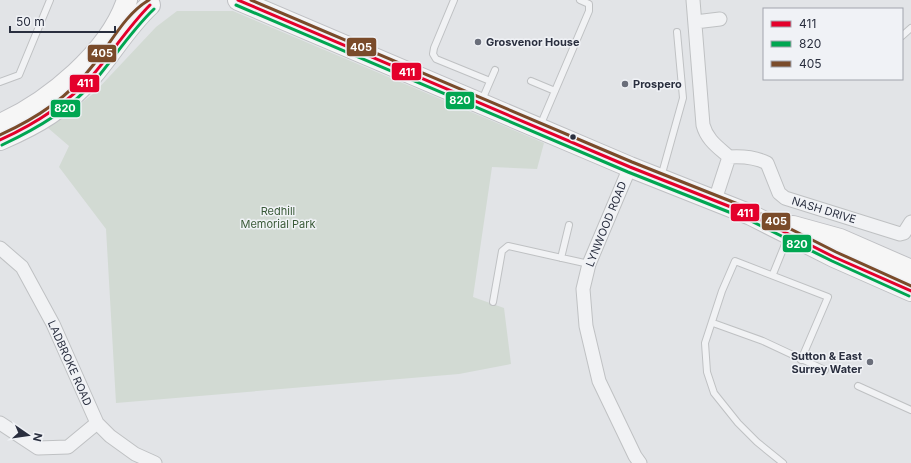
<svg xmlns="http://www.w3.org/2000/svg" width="911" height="463" font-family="Inter,sans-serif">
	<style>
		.green { fill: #d2dad3 }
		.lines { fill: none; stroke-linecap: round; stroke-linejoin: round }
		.service-casing { stroke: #bfc1c3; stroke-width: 8 }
		.minor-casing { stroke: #bfc1c3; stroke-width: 15 }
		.primary-casing { stroke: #bfc0c4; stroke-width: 22 }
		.service { stroke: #f1f2f4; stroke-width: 6 }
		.minor { stroke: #f1f2f4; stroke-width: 13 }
		.primary { stroke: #f6f6f6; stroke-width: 20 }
		.bus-1-casing { stroke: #f0f2f6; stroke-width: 6 }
		.bus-2-casing { stroke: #f0f2f6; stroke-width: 6 }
		.bus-3-casing { stroke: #f0f2f6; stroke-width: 6 }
		.bus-1 { stroke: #e4002b; stroke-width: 3 }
		.bus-2 { stroke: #00a651; stroke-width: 3 }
		.bus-3 { stroke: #7a4b2a; stroke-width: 3 }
		.poi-dot { fill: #6a6e7a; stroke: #f0f2f6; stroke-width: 1.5 }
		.bus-dot { fill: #2a2f3f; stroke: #f0f2f6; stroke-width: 1.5 }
		.labels { text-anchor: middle; stroke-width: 3; stroke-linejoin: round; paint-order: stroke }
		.poi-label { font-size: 11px; font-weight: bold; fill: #2a2f3f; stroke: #f0f2f6; text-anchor: start }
		.street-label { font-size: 11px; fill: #2a2f3f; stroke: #f0f2f6 }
		.park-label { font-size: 11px; fill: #3a5a38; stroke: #f0f2f6 }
		.line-badge { stroke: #f0f2f6; stroke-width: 1.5 }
		.badge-label { font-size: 11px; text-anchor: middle; font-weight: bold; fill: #fff }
	</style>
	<rect width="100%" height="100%" fill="#e2e4e7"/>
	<!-- green -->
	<path class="green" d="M177,11H233L544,143L537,169L492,167L473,297L504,308L511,364L459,374L116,403L106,229L59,167L69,146L48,128L93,94L156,27Z"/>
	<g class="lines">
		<defs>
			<path id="service" d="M454,0L434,48L433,54L436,59L490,81
				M902,36L911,28
				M531,81L555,91
				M0,82L19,75L50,0
				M482,100L495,70
				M540,126L589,11V4L580,0
				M661,177L683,98L677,32
				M561,258L569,225
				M773,274L788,237
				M493,302L502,251L508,246L589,264
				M713,323L763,341L825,370
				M858,386L911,410
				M783,463L757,442L738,423L714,393L707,372L705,343L722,291L735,261L828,297L801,360"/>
			<path id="minor" d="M693,0L703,125C707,140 718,147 729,157C744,156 755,157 767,163L779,193L785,198L900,234L904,233L911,222
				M695,22L720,19
				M630,167L589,264L583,289L586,326L599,381L635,456L640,463
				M715,200L729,157
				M0,248L22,267L53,324L97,423L110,436L135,454L155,463
				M0,423L38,448L68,447L97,423"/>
			<path id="primary" d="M238,0L630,167L751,215L834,257L911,291
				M0,124C49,102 110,52 127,0
				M0,140C39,123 63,109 92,76C112,53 127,26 150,5
				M793,226L840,239L911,270"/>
		</defs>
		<!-- service casing -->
		<use href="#service" class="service-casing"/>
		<!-- minor casing -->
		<use href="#minor" class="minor-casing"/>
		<!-- primary casing -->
		<use href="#primary" class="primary-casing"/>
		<!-- service -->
		<use href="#service" class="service"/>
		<!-- minor -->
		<use href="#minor" class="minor"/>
		<!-- primary -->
		<use href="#primary" class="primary"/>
		<defs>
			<path id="bus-1" d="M238,0L630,167L751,215L834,257L911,291
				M0,140C35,124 66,105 92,76C112,53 128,27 150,5"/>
			<path id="bus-2" d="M236,5L628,172L749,220L832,261L909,296
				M2,145C38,128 71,109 97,78C116,55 132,30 154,9"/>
			<path id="bus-3" d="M251,0L632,162L753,210L836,252L911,286
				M0,135C37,118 69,97 94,64C111,43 125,14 149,0"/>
		</defs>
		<!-- bus-1 casing -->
		<use href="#bus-1" class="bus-1-casing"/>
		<!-- bus-2 casing -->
		<use href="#bus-2" class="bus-2-casing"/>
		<!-- bus-3 casing -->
		<use href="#bus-3" class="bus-3-casing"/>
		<!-- bus-1 -->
		<use href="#bus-1" class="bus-1"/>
		<!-- bus-2 -->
		<use href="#bus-2" class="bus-2"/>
		<!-- bus-3 -->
		<use href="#bus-3" class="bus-3"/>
	</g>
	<!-- markers -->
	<g class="poi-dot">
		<circle cx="478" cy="42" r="4"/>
		<circle cx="625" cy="84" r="4"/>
		<circle cx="870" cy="362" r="4"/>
	</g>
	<circle class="bus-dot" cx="573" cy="137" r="3.5"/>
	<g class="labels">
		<!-- poi labels -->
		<g class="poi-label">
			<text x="486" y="46">Grosvenor House</text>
			<text x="633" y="88">Prospero</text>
			<text x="862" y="360" text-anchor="end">Sutton &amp; East<tspan x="862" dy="13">Surrey Water</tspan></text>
		</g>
		<!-- street labels -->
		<g class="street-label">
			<text transform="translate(824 210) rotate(17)" y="4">NASH DRIVE</text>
			<text transform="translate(606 224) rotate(-68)" y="4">LYNWOOD ROAD</text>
			<text transform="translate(70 363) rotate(66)" y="4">LADBROKE ROAD</text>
		</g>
		<!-- park labels -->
		<g class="park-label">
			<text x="278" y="215">Redhill<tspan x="278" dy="13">Memorial Park</tspan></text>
		</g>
	</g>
	<g class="line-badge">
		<rect x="346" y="37" width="31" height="20" rx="4" fill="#7a4b2a"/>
		<rect x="87" y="44" width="30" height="19" rx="4" fill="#7a4b2a"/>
		<rect x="391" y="62" width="31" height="19" rx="4" fill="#e4002b"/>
		<rect x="69" y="74" width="31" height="19" rx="4" fill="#e4002b"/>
		<rect x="445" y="91" width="30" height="19" rx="4" fill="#00a651"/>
		<rect x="50" y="99" width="31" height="19" rx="4" fill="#00a651"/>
		<rect x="730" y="203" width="30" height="19" rx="4" fill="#e4002b"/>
		<rect x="761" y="212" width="30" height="19" rx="4" fill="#7a4b2a"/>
		<rect x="782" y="234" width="30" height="19" rx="4" fill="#00a651"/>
	</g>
	<g class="badge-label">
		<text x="361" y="51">405</text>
		<text x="102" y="57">405</text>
		<text x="407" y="76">411</text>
		<text x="85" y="87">411</text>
		<text x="460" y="104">820</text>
		<text x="65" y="112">820</text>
		<text x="745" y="217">411</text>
		<text x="776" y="225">405</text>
		<text x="797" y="248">820</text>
	</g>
	<!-- legend -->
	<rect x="763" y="8" width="140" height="72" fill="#f0f2f6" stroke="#a1a4ad"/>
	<rect x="771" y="21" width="20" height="6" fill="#e4002b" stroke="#a1a4ad"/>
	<text x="799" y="28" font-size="12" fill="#2a2f3f">411</text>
	<rect x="771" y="41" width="20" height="6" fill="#00a651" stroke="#a1a4ad"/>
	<text x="799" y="48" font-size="12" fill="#2a2f3f">820</text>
	<rect x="771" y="61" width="20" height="6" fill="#7a4b2a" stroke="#a1a4ad"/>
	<text x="799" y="68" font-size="12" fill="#2a2f3f">405</text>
	<!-- north arrow -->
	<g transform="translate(28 435) rotate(103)" stroke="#f0f2f6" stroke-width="3" paint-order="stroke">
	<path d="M0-3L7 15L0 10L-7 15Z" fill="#2a2f3f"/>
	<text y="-6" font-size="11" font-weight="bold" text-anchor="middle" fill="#2a2f3f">N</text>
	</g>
	<!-- scale -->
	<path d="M10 26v6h105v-6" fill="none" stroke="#2a2f3f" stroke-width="2"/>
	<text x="16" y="26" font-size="12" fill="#2a2f3f" stroke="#f0f2f6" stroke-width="3" paint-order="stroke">50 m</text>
</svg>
